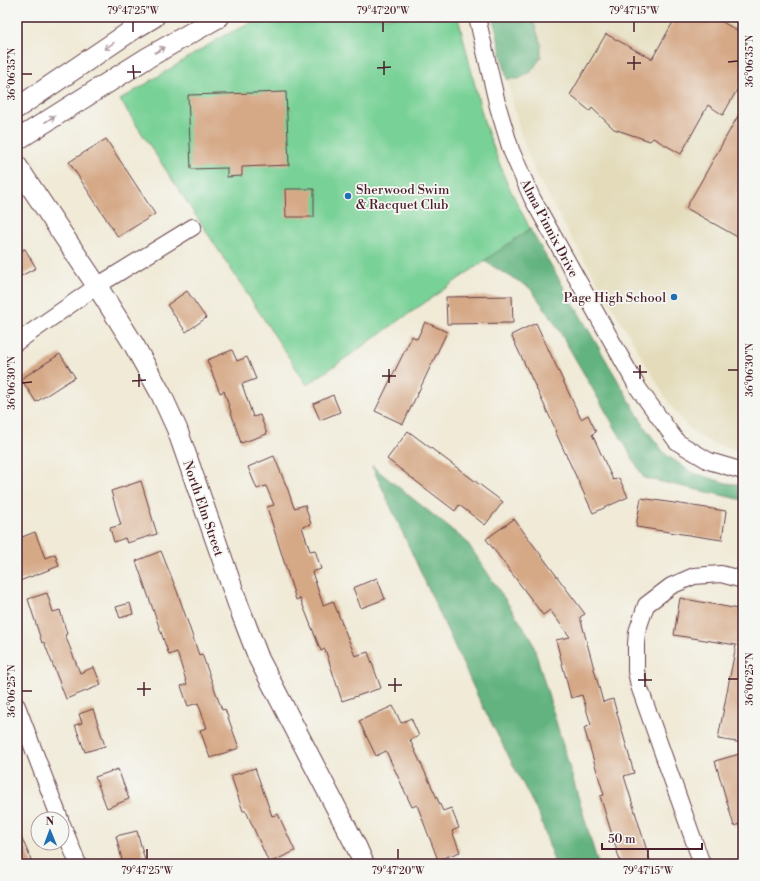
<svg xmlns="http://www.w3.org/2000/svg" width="760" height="881" font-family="'Libre Bodoni',serif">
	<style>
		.built { fill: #e3dbba }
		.green { fill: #78d196; stroke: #617860 }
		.forest { fill: #62b37f; stroke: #566955 }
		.building { fill: #d5a886 }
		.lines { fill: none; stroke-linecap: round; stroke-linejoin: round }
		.minor-casing { stroke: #633d45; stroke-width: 18 }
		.major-casing { stroke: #633d45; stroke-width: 22 }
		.minor { stroke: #fff; stroke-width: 16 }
		.major { stroke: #fff; stroke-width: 20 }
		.oneway { stroke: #ae9aa0 }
		.ticks { fill: none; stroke: #4a1f2b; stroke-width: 1.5 }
		.poi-dot { fill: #1f6fb2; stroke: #f6f6f2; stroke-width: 1.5 }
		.labels { text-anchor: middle; stroke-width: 3.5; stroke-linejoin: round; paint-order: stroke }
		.poi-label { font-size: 13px; fill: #4a1f2b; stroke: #f6f6f2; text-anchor: start }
		.street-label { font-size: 13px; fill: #4a1f2b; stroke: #f6f6f2 }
		.neatline { fill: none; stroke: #4a1f2b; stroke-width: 1.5 }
		.ticks-label { font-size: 10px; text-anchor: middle; fill: #4a1f2b }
	</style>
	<rect width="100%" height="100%" fill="#f6f6f2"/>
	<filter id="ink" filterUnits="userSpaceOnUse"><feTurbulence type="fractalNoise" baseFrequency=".025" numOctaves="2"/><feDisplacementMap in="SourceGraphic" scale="8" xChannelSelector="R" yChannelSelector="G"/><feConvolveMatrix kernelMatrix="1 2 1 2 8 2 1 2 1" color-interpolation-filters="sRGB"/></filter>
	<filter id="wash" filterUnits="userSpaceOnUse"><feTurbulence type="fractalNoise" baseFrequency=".012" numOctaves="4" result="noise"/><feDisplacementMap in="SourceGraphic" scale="16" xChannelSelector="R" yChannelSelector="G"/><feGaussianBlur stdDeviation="0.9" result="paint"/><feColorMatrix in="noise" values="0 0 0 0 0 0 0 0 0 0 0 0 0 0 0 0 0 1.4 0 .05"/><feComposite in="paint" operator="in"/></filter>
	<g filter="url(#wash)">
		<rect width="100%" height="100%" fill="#f0ead7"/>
		<!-- built -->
		<path class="built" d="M493,17H743V453L712,443L699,436L686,425L669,403L567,230L535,172L520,132Z"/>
		<!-- green -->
		<path class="green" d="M264,17H458L484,122L506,181L530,229L307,385L120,100L223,36Z"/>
		<!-- forest -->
		<path class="forest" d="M493,17H532L541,44V57L531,72L519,79H507Z
			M530,229L646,429L665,454L691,472L726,483L743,485V500L644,478L553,320L530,288L484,261Z
			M372,466L467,542L532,640L598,864H555L540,817L478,697Z"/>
		<g id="blocks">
			<!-- building -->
			<path class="building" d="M676,17H714L743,34V79L723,115L708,105L681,154L653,138L650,141L614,129L592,108L590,111L570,95L606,34L652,59Z
				M286,92L289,165L242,167V176L227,177V168L191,169L188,95Z
				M743,107V240L686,208Z
				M106,139L155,214L118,237L69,162Z
				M285,189H314V217H286Z
				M25,249L36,268L17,278V253Z
				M187,291L206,318L186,332L167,305Z
				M512,296L513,323L447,324L446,297Z
				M425,322L447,332L403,424L375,411L412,336L417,339Z
				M536,323L581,419L588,415L596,432L592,434L613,480L619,478L628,497L593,513L555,431L556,430L511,335Z
				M232,350L237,361L247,357L256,379L242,384L253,417L260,415L267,434L241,443L224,391L220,393L207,360Z
				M60,354L75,377L36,402L21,379Z
				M333,395L340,412L320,420L313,404Z
				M408,431L503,502L485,525L459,505L455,511L387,459Z
				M274,456L288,490L294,508L305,505L311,524L302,527L310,551L315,550L321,569L312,572L323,605L333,601L355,656L368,652L381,688L342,701L325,649L321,651L300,598L296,600L267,507L274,505L266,486L257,489L248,467Z
				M141,481L157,534L127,543L125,538L114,542L110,528L121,525L111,491Z
				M641,498L726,511L722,540L636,527Z
				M514,519L585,614L580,617L603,702L613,699L634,773L624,776L651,864H621L600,796L604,795L584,728L591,725L582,695L571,698L556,640L570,637L550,610L543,615L486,539Z
				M35,532L45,558L55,554L59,566L17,582V539Z
				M161,551L177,591L199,655L202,654L222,710L225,709L239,748L210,758L200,730L207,728L198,703L188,706L181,686L187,684L177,652L169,655L136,561Z
				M377,578L385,599L361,608L353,588Z
				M47,593L53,612L60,610L67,634L65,635L80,673L94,667L101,685L66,699L44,642L42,643L28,599Z
				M680,598L743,610V743L718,739L736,645L674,635Z
				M130,603L133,614L120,618L116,607Z
				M393,706L401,723L411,718L419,736L410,740L443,811L451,808L459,828L452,831L460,852L438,860L417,805L412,807L386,751L376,756L359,721Z
				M93,709L105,746L85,752L75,725L82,723L79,714Z
				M743,753V823L734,826L715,761Z
				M255,768L272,816L278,814L295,851L269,863L246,811H243L231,776Z
				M118,769L129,799L107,808L95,777Z
				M17,827L33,864H17Z
				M137,831L146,864H123L116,836Z"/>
		</g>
	</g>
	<g filter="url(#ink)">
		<use href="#blocks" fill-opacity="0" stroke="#633d45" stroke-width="1"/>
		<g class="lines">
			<defs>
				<path id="minor" d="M477,17L498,107L511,150L532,198L638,388L677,442L709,461L743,471
					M17,342L97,286L193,227
					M17,706L60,819
					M62,824L78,864
					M702,864L639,686L636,671V644L637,632L646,605L671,586L694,576L721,574L743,580"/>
				<path id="major" d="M17,108L134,29L154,17
					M17,140L147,58L219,17
					M17,166L97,286L134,345L161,394L177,429L239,607L259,659L356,846L364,864"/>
			</defs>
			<!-- minor casing -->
			<use href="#minor" class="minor-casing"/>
			<!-- major casing -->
			<use href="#major" class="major-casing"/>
			<!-- minor -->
			<use href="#minor" class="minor"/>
			<!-- major -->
			<use href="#major" class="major"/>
		</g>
		<!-- one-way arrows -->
		<defs><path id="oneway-shaft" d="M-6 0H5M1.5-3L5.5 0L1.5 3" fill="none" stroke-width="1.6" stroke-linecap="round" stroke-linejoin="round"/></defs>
		<g class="oneway">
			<use href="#oneway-shaft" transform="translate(109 46) rotate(146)"/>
			<use href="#oneway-shaft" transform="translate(160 50) rotate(-30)"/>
			<use href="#oneway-shaft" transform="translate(50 119) rotate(-33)"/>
		</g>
	</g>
	<!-- ticks -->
	<path class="ticks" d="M133,22V32M383,22V32M634,22V32M634,56V70M384,61V75M728,62L738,61M627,63H641M133,65L134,79M377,68L391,67M127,72H141M22,74H32M640,365V379M389,369V383M728,370H738M633,372H647M139,374V387M382,376H396M132,381L146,380M22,383L32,382M645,673V687M395,678V692M728,679H738M638,680H652M144,682V696M388,685H402M137,689H151M22,691H32M147,849V859M398,849V859M648,849V859"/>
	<!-- markers -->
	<g class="poi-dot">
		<circle cx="348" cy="196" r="4"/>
		<circle cx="674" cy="297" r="4"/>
	</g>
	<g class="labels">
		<!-- poi labels -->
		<g class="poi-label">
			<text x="356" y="194">Sherwood Swim<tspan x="356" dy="15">&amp; Racquet Club</tspan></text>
			<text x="666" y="302" text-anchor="end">Page High School</text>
		</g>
		<!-- street labels -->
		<g class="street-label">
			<text transform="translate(550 228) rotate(62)" y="5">Alma Pinnix Drive</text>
			<text transform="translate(204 508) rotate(71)" y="5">North Elm Street</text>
		</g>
	</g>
	<!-- margin -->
	<rect width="760" height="881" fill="none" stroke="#f6f6f2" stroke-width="44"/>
	<!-- north arrow -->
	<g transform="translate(50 831) rotate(359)"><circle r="19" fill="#f6f6f2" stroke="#b1a0a2"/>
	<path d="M0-3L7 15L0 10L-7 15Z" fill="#1f6fb2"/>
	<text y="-6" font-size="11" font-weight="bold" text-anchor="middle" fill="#4a1f2b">N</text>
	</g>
	<!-- scale -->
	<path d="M602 843v6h100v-6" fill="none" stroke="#4a1f2b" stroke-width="2"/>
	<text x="608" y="843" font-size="12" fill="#4a1f2b" stroke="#f6f6f2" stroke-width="3" paint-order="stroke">50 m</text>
	<rect x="22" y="22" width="716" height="837" class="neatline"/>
	<g class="ticks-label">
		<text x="133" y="14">79°47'25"W</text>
		<text x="383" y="14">79°47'20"W</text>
		<text x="634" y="14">79°47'15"W</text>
		<text transform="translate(749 61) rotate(-90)" y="4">36°06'35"N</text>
		<text transform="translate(11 74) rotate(-90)" y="4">36°06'35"N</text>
		<text transform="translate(749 370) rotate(-90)" y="4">36°06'30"N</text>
		<text transform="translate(11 383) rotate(-90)" y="4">36°06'30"N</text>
		<text transform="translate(749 679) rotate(-90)" y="4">36°06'25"N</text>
		<text transform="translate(11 691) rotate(-90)" y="4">36°06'25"N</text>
		<text x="147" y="874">79°47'25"W</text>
		<text x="398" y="874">79°47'20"W</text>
		<text x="648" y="874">79°47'15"W</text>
	</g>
</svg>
